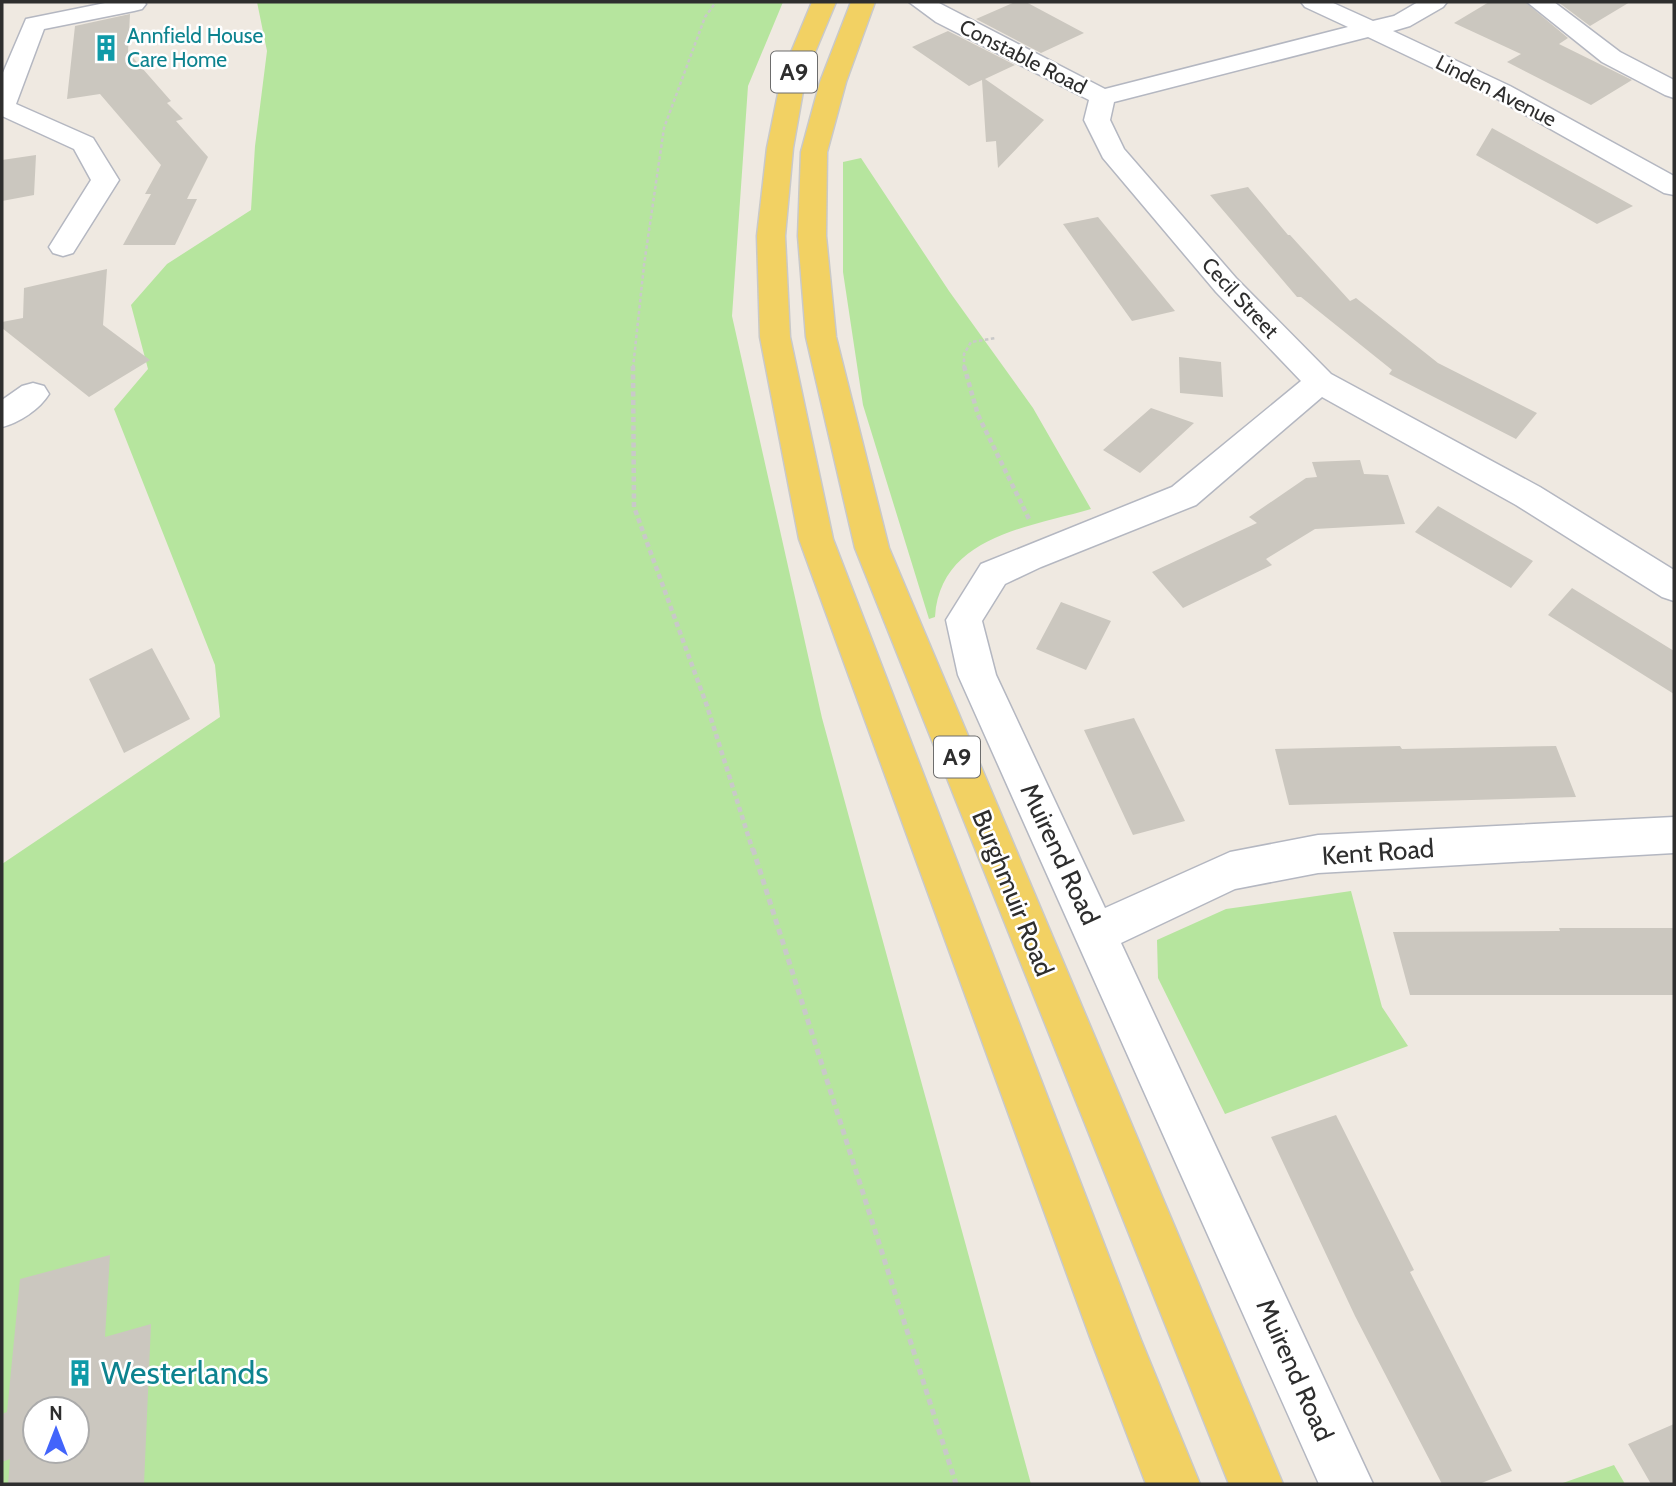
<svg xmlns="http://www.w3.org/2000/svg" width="1676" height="1486" font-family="Cabin,sans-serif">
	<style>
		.green { fill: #b6e59e; fill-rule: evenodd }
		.building { fill: #cbc7bf; fill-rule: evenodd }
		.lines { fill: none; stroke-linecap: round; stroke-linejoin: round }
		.minor-casing { stroke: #b4b7c1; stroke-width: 3 }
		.major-casing { stroke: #c9c9c9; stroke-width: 3 }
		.path-far2 { stroke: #c9c9c9; stroke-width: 2.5; stroke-dasharray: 3.5 2.5; stroke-linecap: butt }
		.path-far1 { stroke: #c9c9c9; stroke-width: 4.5; stroke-dasharray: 5 3.5; stroke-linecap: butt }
		.path { stroke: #c9c9c9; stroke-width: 5; stroke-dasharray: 6 4.5; stroke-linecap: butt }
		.minor { fill: #fff; fill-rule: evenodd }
		.major { fill: #f2d163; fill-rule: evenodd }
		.labels { text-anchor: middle; stroke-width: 5; stroke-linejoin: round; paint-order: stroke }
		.far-culture-label { font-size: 21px; fill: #0d838f; stroke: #fff; text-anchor: start }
		.far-street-label { font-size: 21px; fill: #2e2e2e; stroke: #fff }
		.shield { fill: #fff; stroke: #6d6d6d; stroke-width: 2 }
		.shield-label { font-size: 24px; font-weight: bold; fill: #2e2e2e }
		.street-label { font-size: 26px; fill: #2e2e2e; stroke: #fff }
		.near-culture-label { font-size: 32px; fill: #0d838f; stroke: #fff; text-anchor: start }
	</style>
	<rect width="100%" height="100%" fill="#efe9e1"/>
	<!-- green -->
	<path class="green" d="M257,2H783L748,86L732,316L822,718L1031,1484H2V864L220,717L215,665L114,409L148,369L131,305L167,264L251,210L255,146L267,51ZM35,1409H77V1451H35Z
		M861,158L949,291L1033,408L1091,509C1030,527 940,536 935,617L929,619L863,405L843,272V162Z
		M1351,891L1382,1007L1408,1046L1225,1114L1158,978L1157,940L1226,909Z
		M1614,1465L1625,1484H1560Z"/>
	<!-- building -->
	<path class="building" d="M1015,2H1026L1084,33L1041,53L976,19Z
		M1489,2H1525L1568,38L1559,44L1632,80L1591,105L1507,62L1521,54L1454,23Z
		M1558,2H1630L1590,26Z
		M130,14L128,52L171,101L167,103L183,119L176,121L208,157L187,199H197L175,245H123L151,194H145L161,165L100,94L67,99L75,26Z
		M948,31L1015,65L985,79L1044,120L998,168L996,141L986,142L982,80L969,86L912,47Z
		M1492,128L1633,206L1597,224L1476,155Z
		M36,155L34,195L2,201V160Z
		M1248,187L1288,235H1290L1350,301L1356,298L1438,363L1537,413L1516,439L1389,374L1392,370L1301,297H1297L1210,195Z
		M1098,217L1175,311L1132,321L1063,224Z
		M107,269L103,325L150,360L89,397L2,328V322L23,318L24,288Z
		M1179,357L1221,362L1223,397L1180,393Z
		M1151,408L1194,423L1140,473L1103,450Z
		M1360,460L1364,474L1388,475L1405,524L1315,529L1266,559L1272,565L1183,608L1152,572L1257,523L1249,517L1306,478L1317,477L1312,462Z
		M1438,506L1533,561L1511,588L1415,532Z
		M1572,588L1674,651V694L1548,615Z
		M1061,602L1111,621L1086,670L1036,649Z
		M152,648L190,719L124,753L89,679Z
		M1134,718L1185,821L1133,835L1084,730Z
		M1400,746L1402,749L1556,746L1576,797L1289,805L1275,749Z
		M1559,928H1674V995H1410L1393,932L1560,931Z
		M1336,1115L1414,1270L1410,1272L1512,1471L1479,1484H1442L1355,1316L1271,1137Z
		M110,1255L105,1337L151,1324L144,1484H8L10,1459L2,1462V1414L7,1412L20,1279ZM35,1409H77V1451H35Z
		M1674,1424V1484H1651L1628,1444Z"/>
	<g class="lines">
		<defs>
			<path id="minor" d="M110,2H144L146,4L142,9L134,11L44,29L16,104L93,138L119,180L73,253L63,256L53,253L49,247L91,180L74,149L2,116V75L26,19Z
				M909,2H937L1105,89L1348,27L1305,7L1301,2H1331L1373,21L1394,16L1418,2H1447L1443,7L1410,26L1393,31L1510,86L1674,176V195L1664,193L1492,96L1368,37L1114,102L1110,120L1124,149L1236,278L1331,374L1540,487L1674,570V601L1662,597L1516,505L1322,397L1196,505L1041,567L1005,584L982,621L996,675L1105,908L1230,852L1318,835L1674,817V853L1318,873L1235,889L1121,943L1373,1484H1319L958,675L946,620L981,564L1172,487L1301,381L1216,292L1103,158L1084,120L1089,100L936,22Z
				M1527,2H1554L1620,52L1674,80V98L1665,95L1602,62Z
				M33,383L44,386L49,394C40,409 19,423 2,427V400L22,386Z"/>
			<path id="major" d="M812,2H836L806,74L793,148L785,236L790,337L833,539L1141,1340L1200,1484H1146L1091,1340L799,539L760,337L757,236L767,148L782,74Z
				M851,2H875L846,82L827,152L826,236L836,337L889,548L1283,1484H1229L855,548L806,337L798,236L801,152L820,82Z"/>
		</defs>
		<!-- minor casing -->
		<use href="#minor" class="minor-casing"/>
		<!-- major casing -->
		<use href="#major" class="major-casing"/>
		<!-- path-far2 -->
		<path class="path-far2" d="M633,368L644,265L664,128L705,17L716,2
			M964,368V354L971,342L996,338"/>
		<!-- path-far1 -->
		<path class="path-far1" d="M633,366L634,507L707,706L753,851
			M964,366L978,415L1030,521"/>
		<!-- path -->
		<path class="path" d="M753,849L956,1484"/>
		<!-- minor -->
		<use href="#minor" class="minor"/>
		<!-- major -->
		<use href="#major" class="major"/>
	</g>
	<!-- icons -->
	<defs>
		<symbol id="building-bare" viewBox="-9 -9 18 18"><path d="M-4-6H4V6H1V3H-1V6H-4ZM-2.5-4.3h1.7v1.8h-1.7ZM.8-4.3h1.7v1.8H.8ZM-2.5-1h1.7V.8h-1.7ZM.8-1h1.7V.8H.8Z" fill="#0f9aa8" stroke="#fff" stroke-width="2.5" paint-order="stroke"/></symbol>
	</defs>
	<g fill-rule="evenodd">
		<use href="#building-bare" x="87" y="29" width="38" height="38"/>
		<use href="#building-bare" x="61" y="1354" width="38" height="38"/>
	</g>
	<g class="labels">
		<!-- far-culture labels -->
		<g class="far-culture-label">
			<text x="127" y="43">Annfield House<tspan x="127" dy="24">Care Home</tspan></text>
		</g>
		<!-- far-street labels -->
		<g class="far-street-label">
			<text transform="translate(1023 57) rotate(27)" y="7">Constable Road</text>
			<text transform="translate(1496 91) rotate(27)" y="7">Linden Avenue</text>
			<text transform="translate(1240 298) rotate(47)" y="7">Cecil Street</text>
		</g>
		<!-- shield labels -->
		<g class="shield">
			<rect x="771" y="51.5" width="46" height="41" rx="5"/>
			<rect x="934" y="736.5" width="46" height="41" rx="5"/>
		</g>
		<g class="shield-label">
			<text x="794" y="80">A9</text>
			<text x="957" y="765">A9</text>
		</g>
		<!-- street labels -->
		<g class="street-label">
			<text transform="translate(1378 852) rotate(-4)" y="9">Kent Road</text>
			<text transform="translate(1060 854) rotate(65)" y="9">Muirend Road</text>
			<text transform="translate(1013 893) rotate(68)" y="9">Burghmuir Road</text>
			<text transform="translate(1295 1370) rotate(66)" y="9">Muirend Road</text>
		</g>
		<!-- near-culture labels -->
		<g class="near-culture-label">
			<text x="101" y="1384">Westerlands</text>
		</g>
	</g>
	<!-- border -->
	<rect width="1676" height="1486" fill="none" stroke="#2e2e2e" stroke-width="7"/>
	<!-- north arrow -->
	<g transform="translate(56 1430)"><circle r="33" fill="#ffffff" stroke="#ababab" stroke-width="2"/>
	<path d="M0-5L12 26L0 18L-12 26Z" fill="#4264fb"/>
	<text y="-10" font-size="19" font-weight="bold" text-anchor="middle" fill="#2e2e2e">N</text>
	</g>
</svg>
